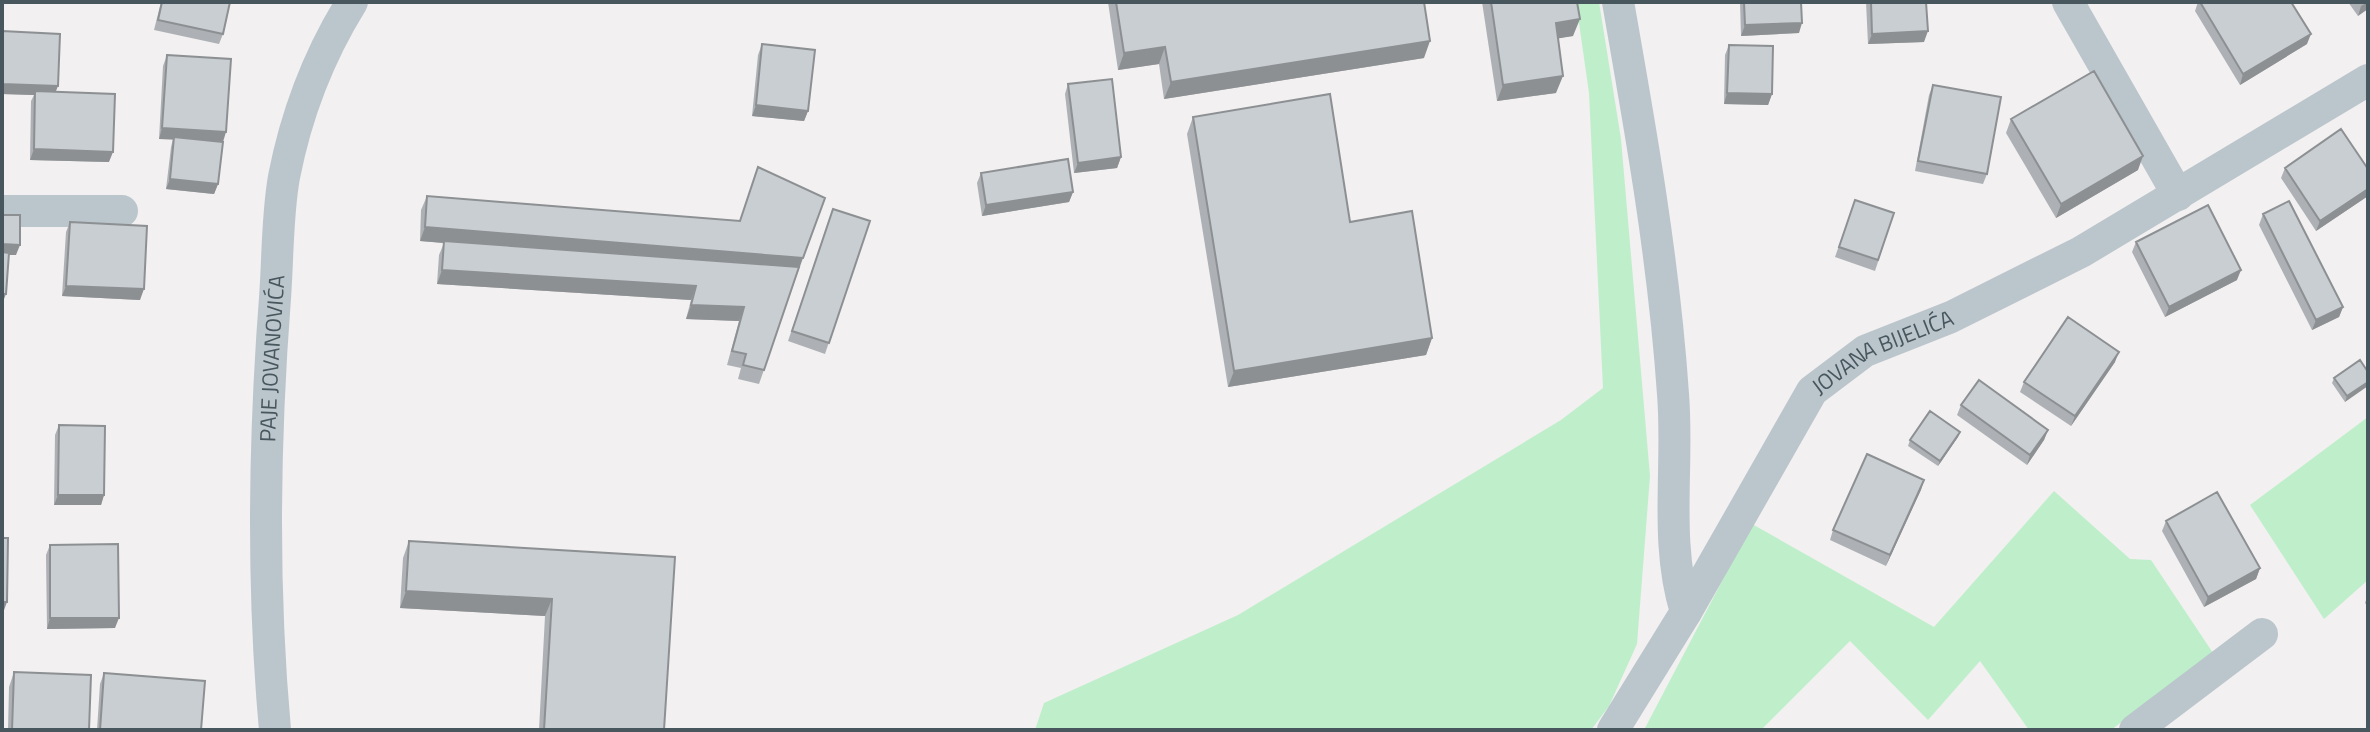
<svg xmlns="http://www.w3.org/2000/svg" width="2370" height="732" font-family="'Titillium Web',sans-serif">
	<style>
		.green { fill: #beefca }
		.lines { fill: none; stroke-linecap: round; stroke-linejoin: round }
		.street { stroke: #bbc6cc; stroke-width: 32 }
		.wall { fill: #adb1b5 }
		.shaded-wall { fill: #8d9093 }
		.building { fill: #c9ced2; stroke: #8d9093; stroke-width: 2 }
		.labels { text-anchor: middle; stroke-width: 8; stroke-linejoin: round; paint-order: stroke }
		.street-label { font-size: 22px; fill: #48565d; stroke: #fff }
	</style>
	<rect width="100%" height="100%" fill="#f2f0f0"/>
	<!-- green -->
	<path class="green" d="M1576,2H1599L1621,139L1650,476L1637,644L1609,706L1591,730H1035L1044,703L1238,615L1561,420L1603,388L1589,93Z
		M2368,417V580L2324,619L2250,505Z
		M2054,491L2130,559L2151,560L2213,653L2111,730H2029L1980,661L1928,720L1850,641L1761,730H1644L1752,524L1934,627Z"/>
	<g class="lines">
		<!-- street -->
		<g class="street">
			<path d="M2068,2L2178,195"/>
			<path d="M2,211H122"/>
			<path id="s1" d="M1686,612L1812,391L1865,351L1951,317L2081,252L2368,80"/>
			<path id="s2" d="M275,730C262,587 264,441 275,298C278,258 277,216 284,177C296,115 319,55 352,2"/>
			<path d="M1613,730L1686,612C1664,541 1679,467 1673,394C1664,262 1641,132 1618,2"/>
			<path d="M2135,730L2262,634"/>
		</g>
	</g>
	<!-- wall -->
	<path class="wall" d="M161,2H230L223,34L219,44L154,30Z
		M1108,2H1424V58L1164,99L1159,64L1118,70Z
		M1482,2H1577L1573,36L1558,38L1556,93L1497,101Z
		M1740,2H1801L1799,33L1741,36Z
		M1866,2H1926L1924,42L1868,44Z
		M2198,2H2291L2307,44L2240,85L2195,11Z
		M2348,2H2368L2358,16Z
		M762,44L808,111L804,121L752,116L758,55Z
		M1729,45L1772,94L1768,105L1724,104L1725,55Z
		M167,55L223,142L218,184L214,194L166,189L171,147L173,139H159L163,66Z
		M1068,84L1121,157L1117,168L1074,173L1065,94Z
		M1933,85L1987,174L1983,184L1915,171L1929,95Z
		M56,92L109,162L30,160L31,101L34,95L2,94Z
		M1193,117L1350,222L1432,338L1426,355L1228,387L1187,134Z
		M2011,119L2138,170L2056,218L2006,133Z
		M2285,168L2368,169V196L2316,231L2281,178Z
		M981,173L1073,192L1069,202L982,216L977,183Z
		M427,196L798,272L759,384L738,379L741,368L727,365L739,321L686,319L691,300L437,284L439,255L444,243L420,241L421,210Z
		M1855,200L1894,213L1875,271L1835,257Z
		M833,209L870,221L825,354L788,341Z
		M2263,214L2343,307L2339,317L2312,330L2259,225Z
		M70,222L140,300L62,296L66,232Z
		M2136,242L2237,280L2165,317L2132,252Z
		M2115,362L2071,426L2020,392L2024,382Z
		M2368,372L2345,402L2332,383L2334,378Z
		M1961,405L2048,430L2044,440L2027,465L1957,415Z
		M59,425L104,495L101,505H54L55,435Z
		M1960,432L1958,437L1938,466L1908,446L1910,440Z
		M1924,480L1886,566L1830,540L1833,530Z
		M2166,521L2260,568L2256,579L2204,607L2162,531Z
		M409,541L675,557L664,730H539L545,616L400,608L403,558Z
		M50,545L115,628L47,629L46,555Z
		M2368,594V607L2365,603Z
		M14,672L89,730H8L9,687Z
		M104,673L201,730H97L100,684Z"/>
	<!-- shaded-wall -->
	<path class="shaded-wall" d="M2368,2V9L2358,16L2361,6Z
		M1580,19L1573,36L1549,40L1556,23Z
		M1802,23L1799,33L1741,36L1745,25Z
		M1928,31L1924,42L1868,44L1872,34Z
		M2311,34L2307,44L2240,85L2243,74Z
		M1430,41L1424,58L1164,99L1171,82Z
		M1165,47L1159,64L1118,70L1124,53Z
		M1563,76L1556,93L1497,101L1503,85Z
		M2,84L58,86L54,96L35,91L34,95L2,94Z
		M1727,93L1772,94L1768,105L1724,104Z
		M756,105L808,111L804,121L752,116Z
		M162,128L226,132L223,142L159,139Z
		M34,149L113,152L109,162L30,160Z
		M2143,156L2138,170L2056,218L2061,204Z
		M1121,157L1117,168L1074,173L1078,163Z
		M170,179L218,184L214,194L166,189Z
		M2368,189V196L2316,231L2320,221Z
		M1073,192L1069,202L982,216L986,205Z
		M425,227L803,258L798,272L420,241Z
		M2,244L20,245L16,255H2Z
		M442,270L696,286L691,300L437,284Z
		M2241,270L2237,280L2165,317L2169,307Z
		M66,286L144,289L140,300L62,296Z
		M2,294H6L2,304Z
		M691,305L744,307L739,321L686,319Z
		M2343,307L2339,317L2312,330L2316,320Z
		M1432,338L1426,355L1228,387L1234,371Z
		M2119,352L2115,362L2071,426L2075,416Z
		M2368,382V386L2345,402L2347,396Z
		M2048,430L2044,440L2027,465L2030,455Z
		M1960,432L1958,437L1938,466L1940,461Z
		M1924,480L1921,490L1886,566L1890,555Z
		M58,495H104L101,505H54Z
		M2260,568L2256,579L2204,607L2208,597Z
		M406,591L552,599L545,616L400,608Z
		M2,602H7L3,613H2Z
		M50,618H119L115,628L47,629Z"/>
	<!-- building -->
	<path class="building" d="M162,2H230L223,34L158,20Z
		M1116,2H1424L1430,41L1171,82L1165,47L1124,53Z
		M1491,2H1577L1580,19L1556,23L1563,76L1503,85Z
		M1744,2H1801L1802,23L1745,25Z
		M1871,2H1926L1928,31L1872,34Z
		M2200,2H2291L2311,34L2243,74Z
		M2,31L60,34L58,86L2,84Z
		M762,44L815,50L808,111L756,105Z
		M1729,45L1773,46L1772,94L1727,93Z
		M167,55L231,59L226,132L162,128Z
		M2094,71L2143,156L2061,204L2011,119Z
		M1112,79L1121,157L1078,163L1068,84Z
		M1933,85L2001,97L1987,174L1918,161Z
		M35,91L115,94L113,152L34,149Z
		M1330,94L1350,222L1412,211L1432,338L1234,371L1193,117Z
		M2341,129L2368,169V189L2320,221L2285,168Z
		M174,137L223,142L218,184L170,179Z
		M1068,159L1073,192L986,205L981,173Z
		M758,167L825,198L803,258L425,227L427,196L740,221Z
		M1855,200L1894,213L1878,260L1839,247Z
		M2289,201L2343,307L2316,320L2263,214Z
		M2208,205L2241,270L2169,307L2136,242Z
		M833,209L870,221L829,343L792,331Z
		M2,215H20V245L2,244Z
		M70,222L147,226L144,289L66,286Z
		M444,241L799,267L764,370L743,365L746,354L732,351L744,307L691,305L696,286L442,270Z
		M2,252L9,253L6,294H2Z
		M2068,317L2119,352L2075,416L2024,382Z
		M2360,360L2368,372V382L2347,396L2334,378Z
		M1979,380L2048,430L2030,455L1961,405Z
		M1930,411L1960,432L1940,461L1910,440Z
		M59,425L105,426L104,495H58Z
		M1867,454L1924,480L1890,555L1833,530Z
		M2217,492L2260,568L2208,597L2166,521Z
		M2,538H8L7,602H2Z
		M409,541L675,557L664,730H544L552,599L406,591Z
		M118,544L119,618H50V545Z
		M14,672L91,675L89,730H12Z
		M104,673L205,681L201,730H100Z"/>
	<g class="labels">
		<!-- street labels -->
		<g class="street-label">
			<text dy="8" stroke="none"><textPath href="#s1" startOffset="336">JOVANA BIJELIĆA</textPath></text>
			<text dy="8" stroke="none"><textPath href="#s2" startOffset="372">PAJE JOVANOVIĆA</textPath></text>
		</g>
	</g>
	<!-- border -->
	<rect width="2370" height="732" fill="none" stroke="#48565d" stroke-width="8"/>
</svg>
